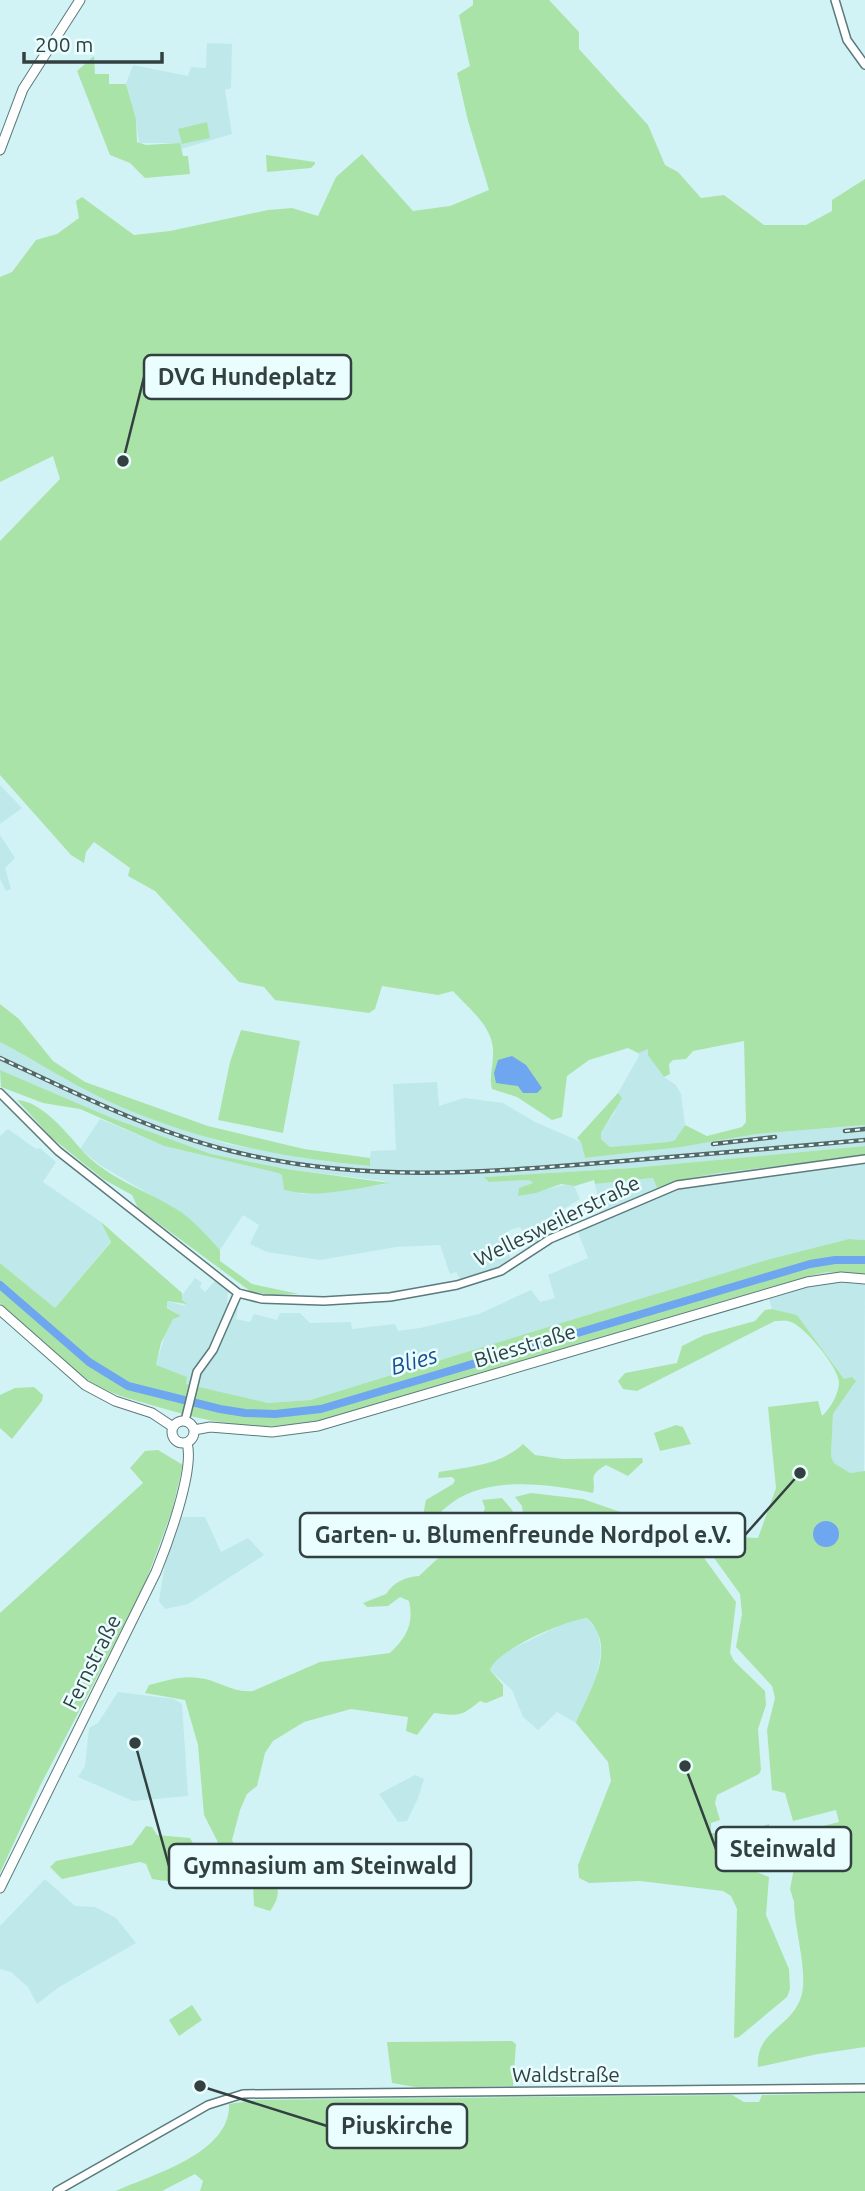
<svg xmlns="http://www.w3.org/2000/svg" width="865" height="2191" font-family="Ubuntu,sans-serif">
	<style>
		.built { fill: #bee8ea }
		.green { fill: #aae3a8 }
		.water { fill: #6ea6f0 }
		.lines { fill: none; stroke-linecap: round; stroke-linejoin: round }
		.river { stroke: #6ea6f0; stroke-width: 8 }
		.minor-casing { stroke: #5c7a7b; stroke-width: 10 }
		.major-casing { stroke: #5c7a7b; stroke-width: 11 }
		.minor { stroke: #fff; stroke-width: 7 }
		.major { stroke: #fff; stroke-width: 9 }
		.rail-casing { stroke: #566; stroke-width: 4.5 }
		.rail { stroke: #eafeff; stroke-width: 2; stroke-dasharray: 5; stroke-linecap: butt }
		.labels { text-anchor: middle; stroke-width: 5; stroke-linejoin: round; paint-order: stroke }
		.street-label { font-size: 21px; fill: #334040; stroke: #eafeff }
		.water-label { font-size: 23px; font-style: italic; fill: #184f91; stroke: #eafeff }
		.leader { fill: none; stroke: #334040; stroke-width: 2.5 }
		.callout-dot { fill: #334040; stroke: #eafeff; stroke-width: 2.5 }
		.callout { fill: #eafeff; stroke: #334040; stroke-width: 2.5 }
		.callout-label { font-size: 23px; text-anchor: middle; font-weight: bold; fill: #334040 }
	</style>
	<rect width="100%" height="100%" fill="#d2f3f5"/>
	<!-- built -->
	<path class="built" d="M207,43L232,44L231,88L225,90L232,134L181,149L179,143H139L136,119L126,84L133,65L188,76L191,67L206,68Z
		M0,785L22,808L0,824Z
		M0,835L15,858L5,868L11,889L6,891L0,879Z
		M0,1042L84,1089L140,1114L227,1144L330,1162L369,1166L371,1151L396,1150L393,1084L437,1082L439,1106L464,1098L503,1103L535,1122L581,1142L585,1158L681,1147L757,1134L865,1125V1146L632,1168L485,1177L489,1182L529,1180L534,1184L519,1188V1196L573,1183L580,1199L542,1222L548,1237L536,1244L528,1230L523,1232L520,1227L510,1230L499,1238L512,1260L485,1273L460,1279L456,1272L450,1274L440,1245L396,1247L320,1260L267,1252L250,1244L259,1225L243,1215L220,1250L181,1213L100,1165L80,1149L100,1119L164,1146L278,1173L282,1175L284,1190L303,1194L388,1184L384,1181L286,1169L211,1154L112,1118L0,1070Z
		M648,1048L664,1077L676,1085L681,1094L685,1125L675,1140L668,1142L610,1147L601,1139V1133L615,1112L618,1093L639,1056L638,1053Z
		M8,1129L36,1149L40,1148L56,1162L43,1182L101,1222L111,1241L55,1308L0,1263V1136Z
		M865,1156V1240L850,1239L770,1259L310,1400L268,1403L229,1396L186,1384L156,1365L167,1328L173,1319L181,1316L167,1307V1301L185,1306L181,1297L195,1278L202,1283L200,1287L205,1292L215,1281L228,1291L227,1302L238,1309L236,1319L250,1322L254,1314L277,1320L280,1313H300L310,1323L351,1322L352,1329L395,1324L398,1331L420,1328L479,1314L531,1290L540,1302L555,1298L548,1275L588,1258L578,1232L602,1220L595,1184L653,1178L657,1188L674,1181L718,1173Z
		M827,1272L865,1275L864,1472L850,1473L834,1463L831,1456L833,1414L854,1384L844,1379L797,1315L772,1309L766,1289Z
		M182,1517H205L221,1552L248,1538L264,1555L188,1604L165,1609L159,1601L165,1564Z
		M587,1618L598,1632L601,1652L595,1685L576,1723L557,1712L538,1730L523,1717L512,1690L490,1670L492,1664L506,1652L571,1620Z
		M118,1692L174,1699L182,1704L188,1796L133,1801L78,1777L85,1766L89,1728L98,1723Z
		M415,1775L424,1779L418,1798L407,1821L398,1822L379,1794Z
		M45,1879L75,1906L95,1907L116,1918L136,1943L59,1987L37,2004L28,1987L11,1972L0,1969V1926Z"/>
	<!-- green -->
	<path class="green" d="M473,0H549L579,32V49L648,125L665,165L678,172L701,198L724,195L764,225H806L832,211V200L865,179V1125L757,1134L681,1147L585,1158L581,1142L577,1138L618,1093L622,1098L601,1133V1139L610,1147L668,1142L675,1140L685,1125L707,1136L742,1127L746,1122L744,1041L693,1051L686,1059L673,1060L669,1064L670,1074L664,1077L648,1055V1049L638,1053L628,1048L589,1060L567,1076L562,1117L552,1120L517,1097L492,1089C489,1077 493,1068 493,1055C495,1028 470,1010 453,991L438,995L382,986L375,1009L369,1013L275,1000L264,987L239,982L155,891L128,876L130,868L94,842L86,852L84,863L71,855L0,775V541L60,479L53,456L0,482V277L12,272L36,240L57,234L79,218L76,201L82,197L134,235L170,231L268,210L292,208L318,216L336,177L362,154L413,211L450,206L489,190L468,121L457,73L470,66L459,15L473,5Z
		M94,56L95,74H109V84H126L136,119L137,142L146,145L180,143L183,156H188L190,174L145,178L130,163L110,155L77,71Z
		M207,122L210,138L182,144L178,129Z
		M266,155L315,162V164L311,168L267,172Z
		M0,1004L19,1019L53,1061L85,1082L208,1126L304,1149L370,1158V1166C279,1158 191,1139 108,1101C71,1084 36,1061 0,1042Z
		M241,1030L300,1041L283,1133L218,1120L230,1062Z
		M0,1070L112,1118L211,1154L286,1169L390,1183C354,1188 320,1199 284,1190L282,1175L278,1173L164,1146L80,1109L43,1103L1,1087Z
		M17,1100C41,1101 65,1131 80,1148C105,1178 149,1191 181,1212C195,1222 208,1237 220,1250V1261L252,1284L299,1294L269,1295L250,1291L138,1208L132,1195L103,1179L52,1138Z
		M865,1146V1156L718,1173L674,1181L657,1188L653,1178L595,1184L594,1180L575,1186L561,1184L536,1193L518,1196L519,1188L533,1183L529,1180L489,1182L484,1177L632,1168Z
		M101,1222L182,1293V1300L187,1304L167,1301V1308L181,1316L173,1319L161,1343L156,1365L187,1377L186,1384L268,1403L310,1400L770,1259L849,1239L865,1240V1275L827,1272L802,1278L325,1419C262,1433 219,1425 158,1407C138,1401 116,1396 98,1386C61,1365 31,1332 0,1303V1263L55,1308L111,1242Z
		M772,1309L797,1315L844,1379L852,1377L856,1381L833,1414L831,1456L834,1463L850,1473L865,1471V2047L818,2054L758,2067C755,2032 789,2028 800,2000C810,1976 794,1930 794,1902L790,1889L795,1863L823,1852L819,1827L839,1822L836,1810L793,1821L785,1793L772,1790L767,1730L775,1698L772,1686L736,1647L742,1614L740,1594L712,1555C725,1536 738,1537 758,1538L776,1488L768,1407L818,1401L822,1416C831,1408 839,1393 839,1382C838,1367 805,1327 791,1322C787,1320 779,1321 775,1321L637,1391L623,1389L618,1381L625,1373L677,1363L682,1346L704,1335L755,1321L765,1310Z
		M34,1387L43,1395L42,1401L12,1439L0,1428V1395L15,1388Z
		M676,1425L683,1427L691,1444L660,1451L654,1433Z
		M523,1444L535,1455L563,1459L642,1458L643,1462L628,1476L606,1465C586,1477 597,1478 593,1493C553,1485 501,1477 463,1496C448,1503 434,1519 421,1531H412L407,1525L423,1515L426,1500L453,1484L455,1480L452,1477L438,1478L439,1472C470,1466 499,1466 523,1444Z
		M158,1450L183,1465L172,1511L143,1589L40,1786L0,1873V1613L143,1483L130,1468L145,1451Z
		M531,1493L583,1499L675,1531L691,1540L736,1602L730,1653L734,1661L765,1691L766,1705L758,1729L761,1770L759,1774L717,1795L715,1803L720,1820L711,1823V1833H731L737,1837L769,1824L776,1856L721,1844L716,1856L769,1877L766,1915L789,1969L790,1989L787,1997L739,2037L734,2038L737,1909L731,1896L723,1891L640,1881L589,1883L579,1878L578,1865L611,1781L608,1762L576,1723C589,1691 619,1648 587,1618C566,1620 496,1650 490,1670L503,1685V1696L486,1703L480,1701C460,1717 460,1716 434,1713L417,1735L406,1731L408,1717L351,1709L304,1722L273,1741L265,1753L257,1786L247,1794L240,1810L232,1840L235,1847C257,1863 294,1880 270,1911L254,1906L253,1884L247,1872L228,1862L204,1815L198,1745L185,1700L145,1693L149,1685C165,1681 182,1675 199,1678C218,1680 232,1693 253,1691L320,1662L390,1653C407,1637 414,1623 409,1601L400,1597L388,1606L367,1607L363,1603L386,1594C394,1582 405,1577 419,1576L482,1517L485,1508L482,1500L502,1498L513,1511L506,1523L510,1533L535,1524L534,1517L523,1514L522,1506L515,1497Z
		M146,1826L152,1827L157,1835L190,1838L197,1850L200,1871C184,1883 170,1882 152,1879L146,1864L140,1862L62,1879L50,1867L56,1861L132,1845Z
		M192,2005L202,2020L179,2036L169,2020Z
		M512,2041L516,2044L513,2086L421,2088L392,2083L387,2042Z
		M865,2093V2191H200L203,2181L195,2174L162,2191H116C154,2174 231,2153 229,2104L256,2100L732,2095L744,2102H759L762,2095Z"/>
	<!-- water -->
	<path class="water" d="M512,1056L526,1065L542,1088L537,1093H523L518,1086L496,1083L494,1073L498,1060Z
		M813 1534a13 13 0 1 1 26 0a13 13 0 1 1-26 0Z"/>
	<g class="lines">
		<!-- river -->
		<path class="river" d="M0,1285L89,1362L128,1386L220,1409L245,1413L275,1414L321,1409L810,1264L835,1260H865"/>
		<defs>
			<path id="minor" d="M835,0L847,40L865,65
				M0,1093L58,1151L238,1293L262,1299L324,1301L390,1297L457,1285L501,1271L550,1239L677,1185L865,1159
				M185,1421L197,1372L213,1350L238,1293
				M57,2191L208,2105L243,2094L865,2088"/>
			<path id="major" d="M0,150L23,89L80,0
				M0,1310L85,1385L115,1401L152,1413L173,1427
				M172 1432a11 11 0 1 1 22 0a11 11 0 1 1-22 0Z
				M194,1430L210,1427L272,1432L318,1426L807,1282L841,1277L865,1279
				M0,1888L156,1572C167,1545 195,1470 187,1443"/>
		</defs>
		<!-- minor casing -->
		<use href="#minor" class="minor-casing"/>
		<!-- major casing -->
		<use href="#major" class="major-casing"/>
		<!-- minor -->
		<use href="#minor" class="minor"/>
		<!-- major -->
		<use href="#major" class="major"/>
		<defs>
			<path id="rail" d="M0,1058C75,1093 150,1131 231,1151C360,1183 480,1173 611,1162C696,1155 780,1148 865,1140
				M845,1131L865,1129
				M713,1144L775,1137"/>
		</defs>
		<!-- rail casing -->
		<use href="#rail" class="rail-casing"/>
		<!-- rail -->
		<use href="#rail" class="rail"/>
	</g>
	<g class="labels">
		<!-- street labels -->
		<g class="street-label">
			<text transform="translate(557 1221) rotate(-26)" y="7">Wellesweilerstraße</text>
			<text transform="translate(525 1346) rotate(-17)" y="7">Bliesstraße</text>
			<text transform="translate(92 1662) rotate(-63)" y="7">Fernstraße</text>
			<text x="566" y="2082">Waldstraße</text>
		</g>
		<!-- water labels -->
		<g class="water-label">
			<text transform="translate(414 1361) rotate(-16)" y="8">Blies</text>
		</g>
	</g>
	<!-- callouts -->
	<path class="leader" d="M123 461L144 377M800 1473L745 1535M685 1766L716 1849M135 1743L169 1866M200 2086L327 2126"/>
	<g class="callout-dot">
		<circle cx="123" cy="461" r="7"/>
		<circle cx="800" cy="1473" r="7"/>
		<circle cx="685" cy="1766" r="7"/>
		<circle cx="135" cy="1743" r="7"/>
		<circle cx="200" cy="2086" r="7"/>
	</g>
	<g class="callout">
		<rect x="144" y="355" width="207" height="44" rx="7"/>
		<rect x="300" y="1513" width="445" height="44" rx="7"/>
		<rect x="716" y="1827" width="135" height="44" rx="7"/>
		<rect x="169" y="1844" width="302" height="44" rx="7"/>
		<rect x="327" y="2104" width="140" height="44" rx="7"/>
	</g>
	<g class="callout-label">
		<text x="247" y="385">DVG Hundeplatz</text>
		<text x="523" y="1543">Garten- u. Blumenfreunde Nordpol e.V.</text>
		<text x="783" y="1857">Steinwald</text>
		<text x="320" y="1874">Gymnasium am Steinwald</text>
		<text x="397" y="2134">Piuskirche</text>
	</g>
	<!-- scale -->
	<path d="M24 52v10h138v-10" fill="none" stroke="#334040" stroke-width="3.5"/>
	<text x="35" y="52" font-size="21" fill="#334040" stroke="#eafeff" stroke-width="5" paint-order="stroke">200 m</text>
</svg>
